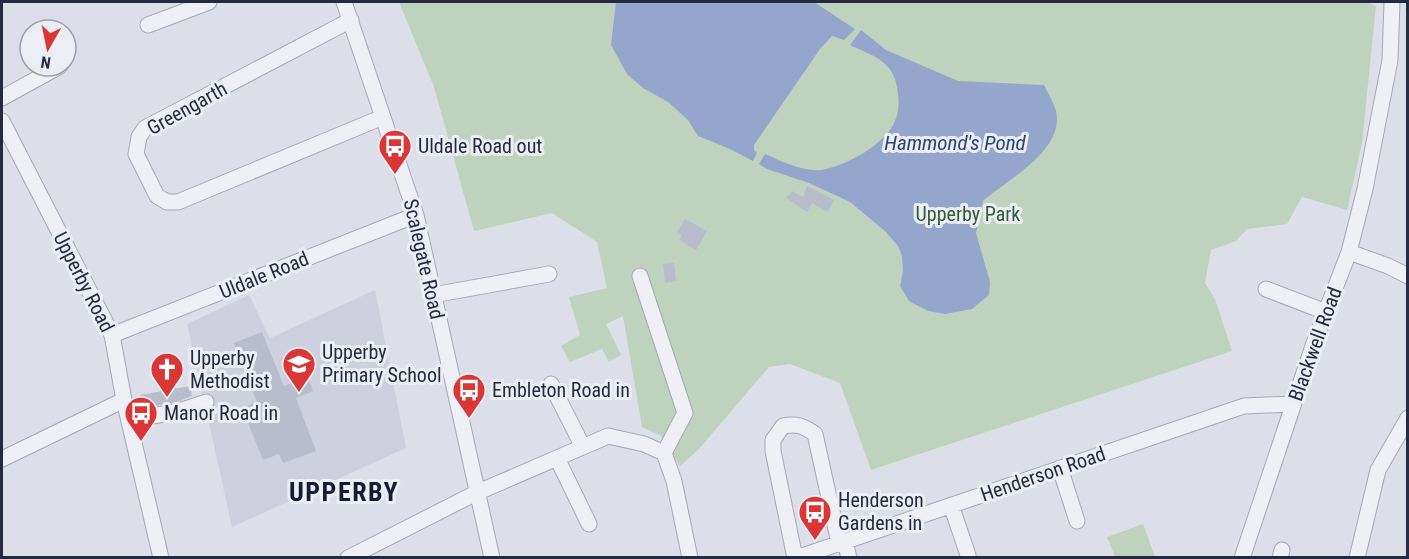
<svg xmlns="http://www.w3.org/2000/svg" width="1409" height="559" font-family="'Roboto Condensed',sans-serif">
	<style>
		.built { fill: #ced1dd }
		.green { fill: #bfd2bd }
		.water { fill: #94a6cb }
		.building { fill: #b9bdcb }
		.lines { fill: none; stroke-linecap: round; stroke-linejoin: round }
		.minor-casing { stroke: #a5a9b5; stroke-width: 17 }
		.minor { stroke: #eff0f6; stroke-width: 15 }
		.labels { text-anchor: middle; stroke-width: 6; stroke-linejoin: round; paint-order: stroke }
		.street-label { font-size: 20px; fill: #252a3f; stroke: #eceef5 }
		.poi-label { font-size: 20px; fill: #252a3f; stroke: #eceef5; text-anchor: start }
		.park-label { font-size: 20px; fill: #325c31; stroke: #eceef5 }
		.water-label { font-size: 21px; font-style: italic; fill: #2c4176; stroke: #eceef5 }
		.district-label { font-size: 26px; font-weight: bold; letter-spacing: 1.5px; fill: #171c30; stroke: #eceef5 }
	</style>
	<rect width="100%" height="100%" fill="#dcdfe8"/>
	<!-- built -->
	<path class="built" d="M375,290L406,448L232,527L187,324L249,295L270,338Z"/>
	<!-- green -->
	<path class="green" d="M399,2H1366L1376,6L1362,143L1347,210L1302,197L1287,224L1247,229L1236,241L1211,250L1205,283L1215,299L1232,351L871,470L840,383L790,364L769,367L699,449L680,466L661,436L642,427L623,316L606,324L621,355L609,362L602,349L570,362L561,346L580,335L569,297L607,288L597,242L552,213L474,231L434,87Z
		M1143,524L1155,557H1115L1107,537Z"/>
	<!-- water -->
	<path class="water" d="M616,2H814L855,29L844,40L832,36L820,49L754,145V150L757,153L753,161L730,149L698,136L688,120L668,102L643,88L627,74L611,45Z
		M861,30L886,50L958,81L1044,85C1048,93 1054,103 1056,111C1065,150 1007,180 983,201L976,233L990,282L989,295L972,309L945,314L928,311L909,301L900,286L903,271L902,256L898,246L886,232L850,202L809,183L767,169L759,164L765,154C781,161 803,172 821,170C846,166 886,144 895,121C899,112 899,102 898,94C897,85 895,75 889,68C879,56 864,52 850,45Z"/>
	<!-- building -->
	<path class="building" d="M807,186L834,200L828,212L812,203L807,212L786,198L792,191L803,197Z
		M685,219L707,231L696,250L679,240L682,235L677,232Z
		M674,263L676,281L665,283L663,264Z
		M262,332L284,386L308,377L313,391L296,398L316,451L283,463L279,454L263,460L242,408L257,402L234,343Z
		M190,386L192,396L174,403L143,408L140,395Z"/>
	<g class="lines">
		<defs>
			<path id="minor" d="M344,2L416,215L492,558
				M351,20L145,128L139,137L136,154L157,196L167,202H178L383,117
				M148,25L209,2
				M2,98L60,66
				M2,121L112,335L124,400L161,558
				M1349,252L1388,266L1408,276
				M640,276L685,413L664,453
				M1266,289L1326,312
				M433,295L549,274
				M112,335L416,215
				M551,384L583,447
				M129,420L176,412L206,402
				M557,458L589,524
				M2,459L124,400
				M1060,468L1077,521
				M951,505L968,555
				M845,541L849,558
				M348,558L476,493L608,436L644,444L664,453L674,481L690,558
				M795,558L773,451V440L783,426C796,423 804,426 815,434L839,543
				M796,558L1244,406L1293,404
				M1242,558L1314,343L1349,252L1365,189L1390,60L1392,2
				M1280,558L1282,550
				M1357,558L1378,470L1408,418"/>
		</defs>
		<!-- minor casing -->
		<use href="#minor" class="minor-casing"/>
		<!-- minor -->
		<use href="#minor" class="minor"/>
	</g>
	<!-- icons -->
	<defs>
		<symbol id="bus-pin" viewBox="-11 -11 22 30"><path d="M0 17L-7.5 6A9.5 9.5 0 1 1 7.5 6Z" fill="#d93635" stroke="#eceef5"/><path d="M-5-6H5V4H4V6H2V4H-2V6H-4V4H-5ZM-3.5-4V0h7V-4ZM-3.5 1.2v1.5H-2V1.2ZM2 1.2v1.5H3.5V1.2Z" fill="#fff"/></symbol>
		<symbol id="school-pin" viewBox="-11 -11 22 30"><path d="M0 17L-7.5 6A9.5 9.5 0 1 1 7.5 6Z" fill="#d93635" stroke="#eceef5"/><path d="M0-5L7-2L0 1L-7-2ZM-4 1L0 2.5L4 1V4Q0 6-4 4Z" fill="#fff"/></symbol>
		<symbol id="church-pin" viewBox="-11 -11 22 30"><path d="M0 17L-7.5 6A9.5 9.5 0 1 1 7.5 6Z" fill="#d93635" stroke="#eceef5"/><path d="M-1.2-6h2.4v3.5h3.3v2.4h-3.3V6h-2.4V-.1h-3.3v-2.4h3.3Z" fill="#fff"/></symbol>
	</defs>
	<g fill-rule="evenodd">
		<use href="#bus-pin" x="376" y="127" width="38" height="52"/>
		<use href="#school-pin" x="280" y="345" width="38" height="52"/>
		<use href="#church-pin" x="148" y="350" width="38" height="52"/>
		<use href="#bus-pin" x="450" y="371" width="38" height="52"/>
		<use href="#bus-pin" x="122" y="394" width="38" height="52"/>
		<use href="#bus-pin" x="796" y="493" width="38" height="52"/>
	</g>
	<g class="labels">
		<!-- street labels -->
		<g class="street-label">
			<text transform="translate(187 108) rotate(-29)" y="7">Greengarth</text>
			<text transform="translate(424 259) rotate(77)" y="7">Scalegate Road</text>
			<text transform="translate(264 275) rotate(-22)" y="7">Uldale Road</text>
			<text transform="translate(84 282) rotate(63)" y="7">Upperby Road</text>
			<text transform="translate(1315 344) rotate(-70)" y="7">Blackwell Road</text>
			<text transform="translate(1043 474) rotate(-19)" y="7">Henderson Road</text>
		</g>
		<!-- poi labels -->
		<g class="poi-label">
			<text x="418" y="153">Uldale Road out</text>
			<text x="322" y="359">Upperby<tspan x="322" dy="23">Primary School</tspan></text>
			<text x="190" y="365">Upperby<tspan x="190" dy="23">Methodist</tspan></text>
			<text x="492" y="397">Embleton Road in</text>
			<text x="164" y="420">Manor Road in</text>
			<text x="838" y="507">Henderson<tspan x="838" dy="23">Gardens in</tspan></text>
		</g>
		<!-- park labels -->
		<g class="park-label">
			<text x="968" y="221">Upperby Park</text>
		</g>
		<!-- water labels -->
		<g class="water-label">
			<text x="955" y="150">Hammond's Pond</text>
		</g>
		<!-- district labels -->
		<g class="district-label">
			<text x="344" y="501">UPPERBY</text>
		</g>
	</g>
	<!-- border -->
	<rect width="1409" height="559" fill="none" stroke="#252a3f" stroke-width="6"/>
	<!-- north arrow -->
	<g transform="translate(48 48) rotate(189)"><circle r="28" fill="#eceef5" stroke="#9ca0ac" stroke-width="1.5"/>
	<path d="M0-4.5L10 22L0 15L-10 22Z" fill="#d93635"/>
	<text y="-9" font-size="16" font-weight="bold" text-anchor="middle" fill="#252a3f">N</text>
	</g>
</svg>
